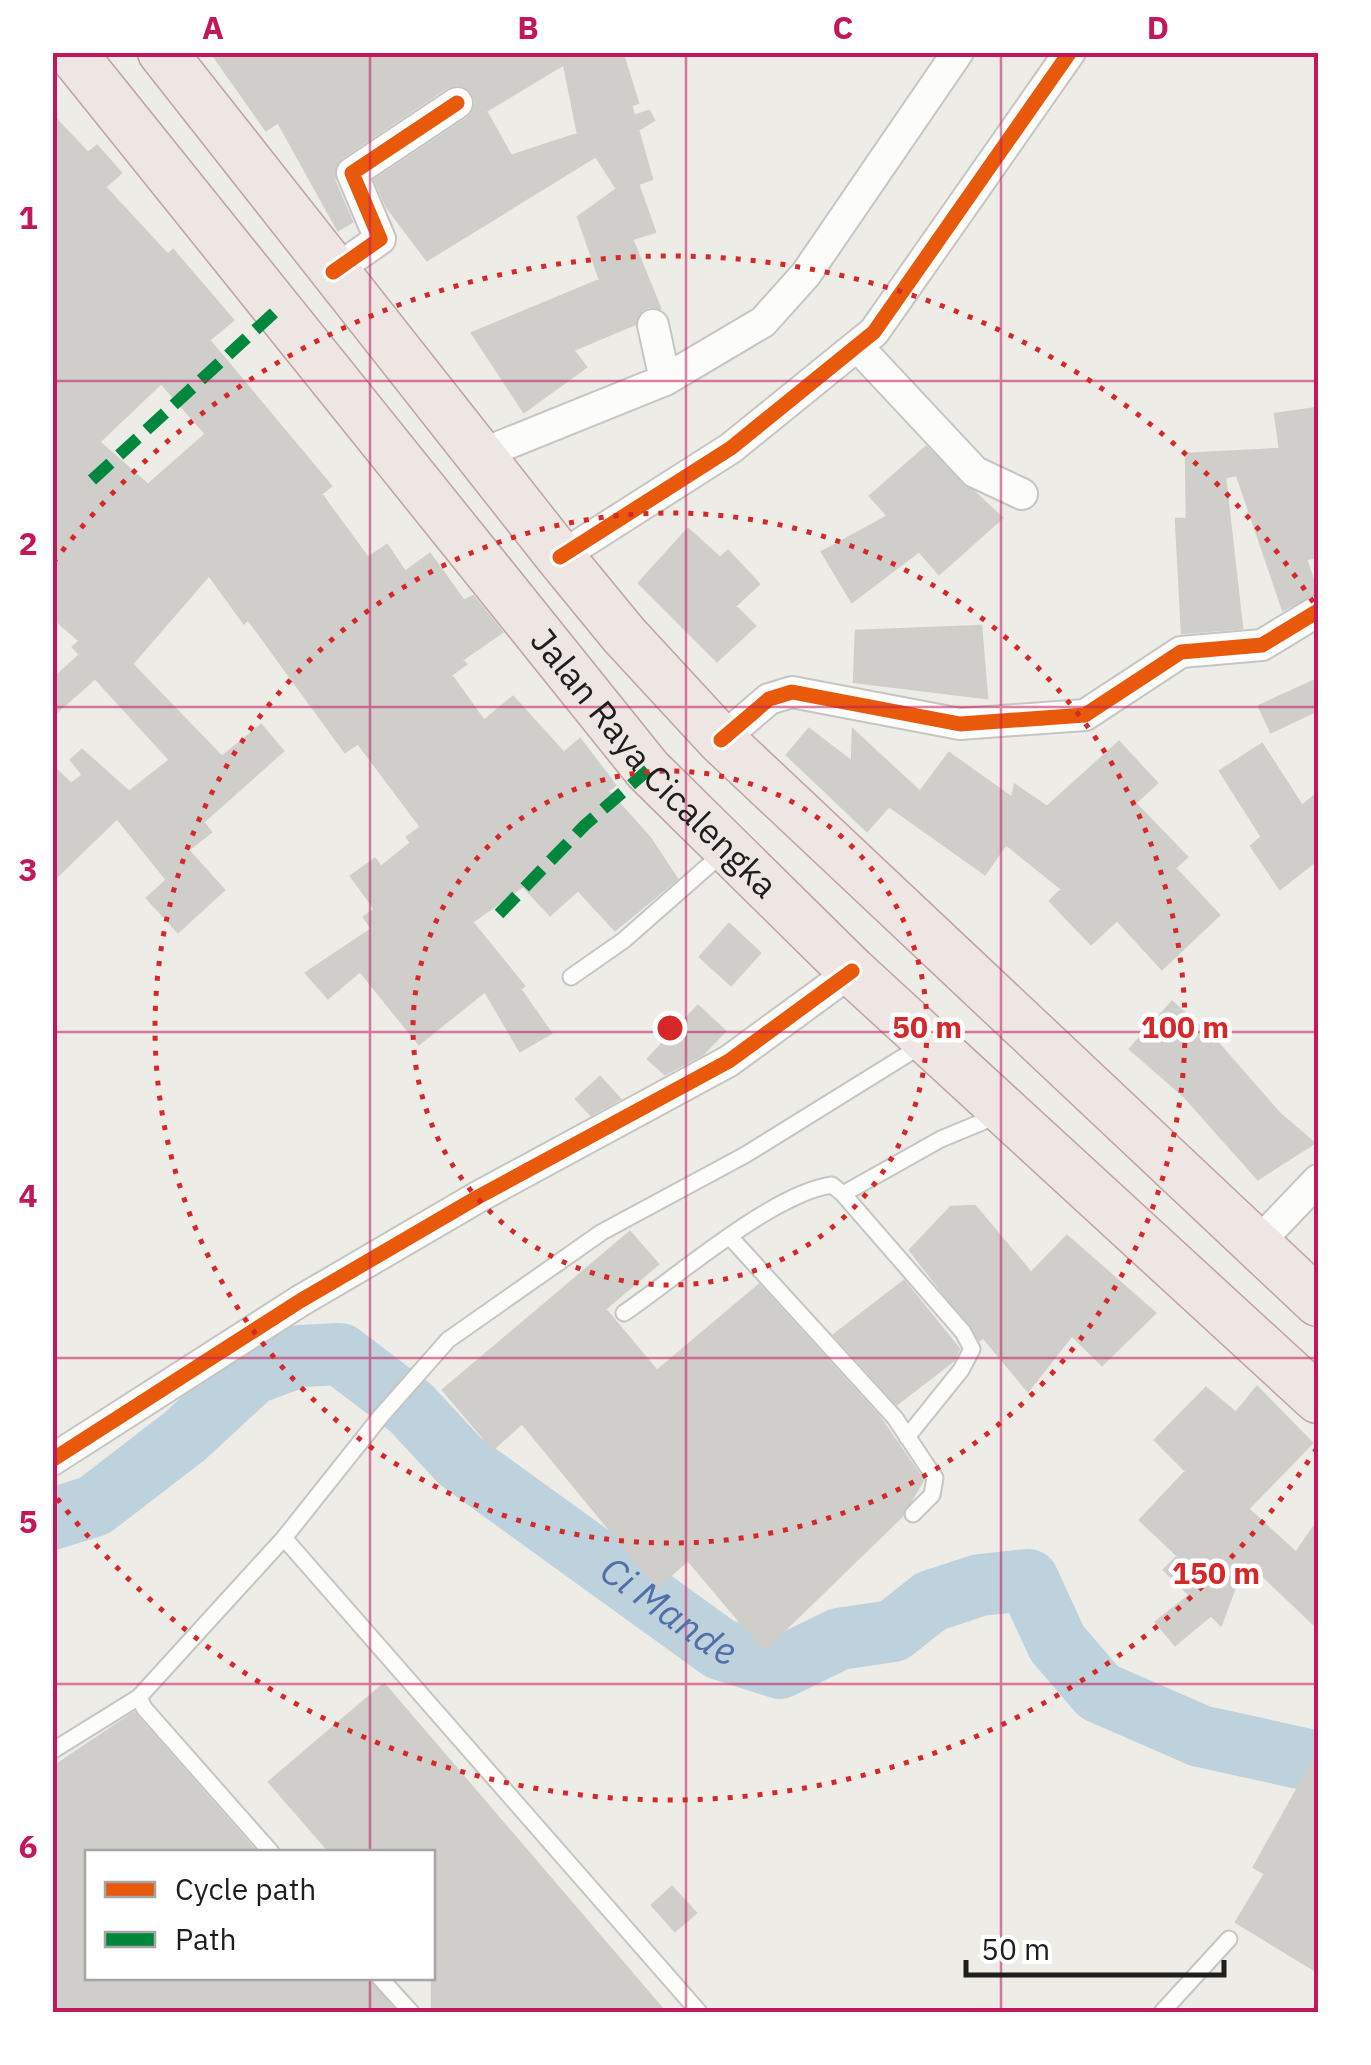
<svg xmlns="http://www.w3.org/2000/svg" width="1371" height="2065" font-family="'IBM Plex Sans',sans-serif">
	<style>
		.lines { fill: none; stroke-linecap: round; stroke-linejoin: round }
		.river { stroke: #bdd2dd; stroke-width: 62 }
		.building { fill: #cfceca; stroke: #d0cec9; stroke-width: 2.5; fill-rule: evenodd }
		.service-casing { stroke: #c5c5c3; stroke-width: 19 }
		.minor-casing { stroke: #c5c5c3; stroke-width: 34 }
		.trunk-casing { stroke: #c0a1a4; stroke-width: 51 }
		.service { stroke: #fcfcfb; stroke-width: 15 }
		.minor { stroke: #fcfcfb; stroke-width: 30 }
		.trunk { stroke: #ede6e2; stroke-width: 48 }
		.quiet { stroke: #00873e; stroke-width: 12; stroke-dasharray: 25 12; stroke-linecap: butt }
		.cycleway-casing { stroke: #fff; stroke-width: 21 }
		.cycleway { stroke: #e8590c; stroke-width: 15 }
		.grid { fill: none; stroke: #c2185b; stroke-width: 2.5; stroke-opacity: 0.55 }
		.ring { fill: none; stroke: #d62828; stroke-width: 5; stroke-dasharray: 5 10 }
		.labels { text-anchor: middle; stroke-width: 9; stroke-linejoin: round; paint-order: stroke }
		.street-label { font-size: 35px; fill: #1e1e1e; stroke: #fff }
		.water-label { font-size: 38px; font-style: italic; fill: #516fa8; stroke: #fff }
		.centre { fill: #d62828; stroke: #fff; stroke-width: 5 }
		.ring-label { font-size: 30px; text-anchor: middle; font-weight: bold; fill: #d62828; stroke: #fff; stroke-width: 9; stroke-linejoin: round; paint-order: stroke }
		.neatline { fill: none; stroke: #c2185b; stroke-width: 4 }
		.grid-label { font-size: 32px; text-anchor: middle; font-weight: bold; fill: #c2185b }
	</style>
	<rect width="100%" height="100%" fill="#edece7"/>
	<g class="lines">
		<!-- river -->
		<path class="river" id="s1" d="M52,1519L94,1506L185,1436L252,1374L300,1356L340,1354L411,1408L460,1461L720,1649L780,1668L839,1639L893,1631L931,1601L980,1585L1028,1580L1057,1643L1099,1692L1200,1736L1318,1762"/>
	</g>
	<!-- building -->
	<path class="building" d="M211,52H622L638,103L631,105L634,116L649,111L654,120L638,130L652,179L638,184L655,232L632,239L660,308L648,307L640,312L635,324L573,350L586,367L524,412L472,333L600,280L578,217L617,189L596,156L427,260L387,207L375,180L468,118L476,103L472,92L457,84L447,87L341,158L334,180L352,222L338,230L278,122L266,130ZM564,64L578,134L511,156L486,111Z
		M52,115L88,153L97,146L121,173L105,187L168,255L173,250L233,320L209,340L331,486L321,494L368,558L387,545L405,572L430,554L464,601L473,596L502,632L462,660L466,664L451,675L484,721L513,697L564,753L580,739L615,785L608,791L650,838L677,879L615,930L578,890L550,915L523,886L472,922L524,986L520,989L551,1033L520,1051L485,991L419,1044L360,971L328,998L306,973L372,929L364,917L375,909L351,876L375,859L381,867L411,843L407,837L421,827L358,743L345,752L248,619L244,623L209,575L132,664L222,757L261,725L283,751L203,822L211,832L188,850L224,890L178,932L147,898L167,880L117,818L52,881V766L71,784L83,775L71,760L82,750L129,792L170,760L95,678L52,716V680L80,655L73,647L80,641L52,617ZM161,383L206,434L148,485L99,442Z
		M1318,408V557L1306,559L1317,592L1283,610L1237,475L1225,477L1242,628L1182,633L1176,519H1187L1186,454L1280,449L1275,414Z
		M926,447L1002,518L939,574L919,551L852,602L822,552L888,516L870,496Z
		M688,529L720,558L728,551L759,584L735,606L755,626L717,661L639,583Z
		M981,626L987,698L854,682L856,631Z
		M1318,679V710L1271,732L1259,706Z
		M809,729L852,762L853,730L920,792L949,753L1012,798L1015,785L1047,807L1119,742L1157,783L1135,803L1187,857L1175,868L1219,915L1162,969L1117,920L1091,944L1050,901L1062,889L1006,844L985,874L889,806L867,831L787,755Z
		M1262,744L1302,806L1318,793V859L1280,889L1251,846L1262,837L1220,771Z
		M729,924L760,953L731,985L700,957Z
		M1172,1002L1215,1040L1280,1114L1314,1143L1258,1179L1184,1096L1130,1049Z
		M698,1006L725,1031L703,1054L665,1074L648,1059Z
		M600,1077L620,1099L591,1115L576,1099Z
		M975,1206L1031,1273L1067,1236L1155,1313L1102,1365L1072,1335L1028,1391L983,1337L980,1340L910,1250L951,1207Z
		M630,1232L658,1264L605,1309L657,1371L759,1285L880,1418L923,1480L902,1516L764,1650L688,1560L657,1587L522,1423L493,1449L443,1390Z
		M904,1281L959,1349L954,1360L897,1404L834,1335Z
		M1257,1387L1312,1443L1248,1509L1296,1553L1318,1521V1628L1259,1572L1254,1580L1243,1565L1221,1625L1211,1615L1175,1645L1156,1622L1190,1595L1164,1570L1178,1556L1140,1520L1186,1471L1155,1440L1206,1388L1236,1413Z
		M384,1684L665,2012H432V1852H330L269,1782Z
		M134,1713L256,1852H88V1978H369L396,2012H52V1768Z
		M1318,1752V1972L1236,1922L1265,1874L1254,1867Z
		M672,1887L696,1913L675,1931L652,1905Z"/>
	<g class="lines">
		<defs>
			<path id="service" d="M571,977L624,940L724,852
				M731,1238L895,1418L935,1478L932,1495L913,1514
				M624,1313C677,1277 773,1193 832,1185L843,1194
				M907,1437L961,1370L972,1349L963,1332L843,1194L941,1139L999,1115
				M284,1538L699,2012
				M139,1697L144,1708L271,1852
				M52,1751L139,1697L284,1538L381,1416L448,1340L602,1232L745,1155L924,1044
				M380,1978L411,2012
				M1162,2012L1229,1939"/>
			<path id="minor" d="M333,272L380,239L352,173L457,103
				M653,325L665,380
				M858,347L975,472L1022,494
				M479,455L665,380L763,322L806,274L958,52
				M560,557L731,448L874,332L1070,52
				M721,740L769,699L792,692L960,724L1085,715L1181,652L1262,645L1318,611
				M1257,1244L1318,1180
				M52,1460L300,1301L478,1197L729,1061L852,971"/>
			<g id="trunk">
				<path id="s2" d="M71,52L648,770L852,971L1318,1399"/>
				<path d="M162,52L560,557L624,635L721,740L1318,1302"/>
			</g>
		</defs>
		<!-- service casing -->
		<use href="#service" class="service-casing"/>
		<!-- minor casing -->
		<use href="#minor" class="minor-casing"/>
		<!-- trunk casing -->
		<use href="#trunk" class="trunk-casing"/>
		<!-- service -->
		<use href="#service" class="service"/>
		<!-- minor -->
		<use href="#minor" class="minor"/>
		<!-- trunk -->
		<use href="#trunk" class="trunk"/>
		<!-- quiet -->
		<path class="quiet" d="M92,480L277,310
			M499,914L585,825L648,770"/>
		<defs>
			<path id="cycleway" d="M333,272L380,239L352,173L457,103
				M560,557L731,448L874,332L1070,52
				M721,740L769,699L792,692L960,724L1085,715L1181,652L1262,645L1318,611
				M52,1460L300,1301L478,1197L729,1061L852,971"/>
		</defs>
		<!-- cycleway casing -->
		<use href="#cycleway" class="cycleway-casing"/>
		<!-- cycleway -->
		<use href="#cycleway" class="cycleway"/>
	</g>
	<!-- grid -->
	<path class="grid" d="M370,52V1852M686,52V2012M1001,52V2012M52,381H1318M52,707H1318M52,1032H1318M52,1358H1318M52,1684H1318M370,1978V2012"/>
	<!-- distance rings -->
	<g class="ring">
		<circle cx="670" cy="1028" r="257"/>
		<circle cx="670" cy="1028" r="515"/>
		<path d="M1317 1448A772 772 0 0 1 53 1493M53 563A772 772 0 0 1 1317 608"/>
	</g>
	<g class="labels">
		<!-- street labels -->
		<g class="street-label">
			<text dy="12" stroke="none"><textPath href="#s2" startOffset="920">Jalan Raya Cicalengka</textPath></text>
		</g>
		<!-- water labels -->
		<g class="water-label">
			<text dy="13" stroke="none"><textPath href="#s1" startOffset="760">Ci Mande</textPath></text>
		</g>
	</g>
	<circle cx="670" cy="1028" r="15" class="centre"/>
	<g class="ring-label">
		<text x="927" y="1038">50 m</text>
		<text x="1185" y="1038">100 m</text>
		<text x="1216" y="1584">150 m</text>
	</g>
	<!-- border -->
	<rect width="1371" height="2065" fill="none" stroke="#ffffff" stroke-width="110"/>
	<!-- legend -->
	<rect x="85" y="1850" width="350" height="130" fill="#ffffff" stroke="#a5a5a5" stroke-width="2.5"/>
	<rect x="105" y="1882" width="50" height="15" fill="#e8590c" stroke="#a5a5a5" stroke-width="2.5"/>
	<text x="175" y="1900" font-size="30" fill="#1e1e1e">Cycle path</text>
	<rect x="105" y="1932" width="50" height="15" fill="#00873e" stroke="#a5a5a5" stroke-width="2.5"/>
	<text x="175" y="1950" font-size="30" fill="#1e1e1e">Path</text>
	<!-- scale -->
	<path d="M966 1960v15h258v-15" fill="none" stroke="#1e1e1e" stroke-width="5"/>
	<text x="981" y="1960" font-size="30" fill="#1e1e1e" stroke="#ffffff" stroke-width="8" paint-order="stroke">50 m</text>
	<rect x="55" y="55" width="1261" height="1955" class="neatline"/>
	<g class="grid-label">
		<text x="213" y="39">A</text>
		<text x="528" y="39">B</text>
		<text x="843" y="39">C</text>
		<text x="1158" y="39">D</text>
		<text x="28" y="229">1</text>
		<text x="28" y="555">2</text>
		<text x="28" y="881">3</text>
		<text x="28" y="1207">4</text>
		<text x="28" y="1533">5</text>
		<text x="28" y="1858">6</text>
	</g>
</svg>
